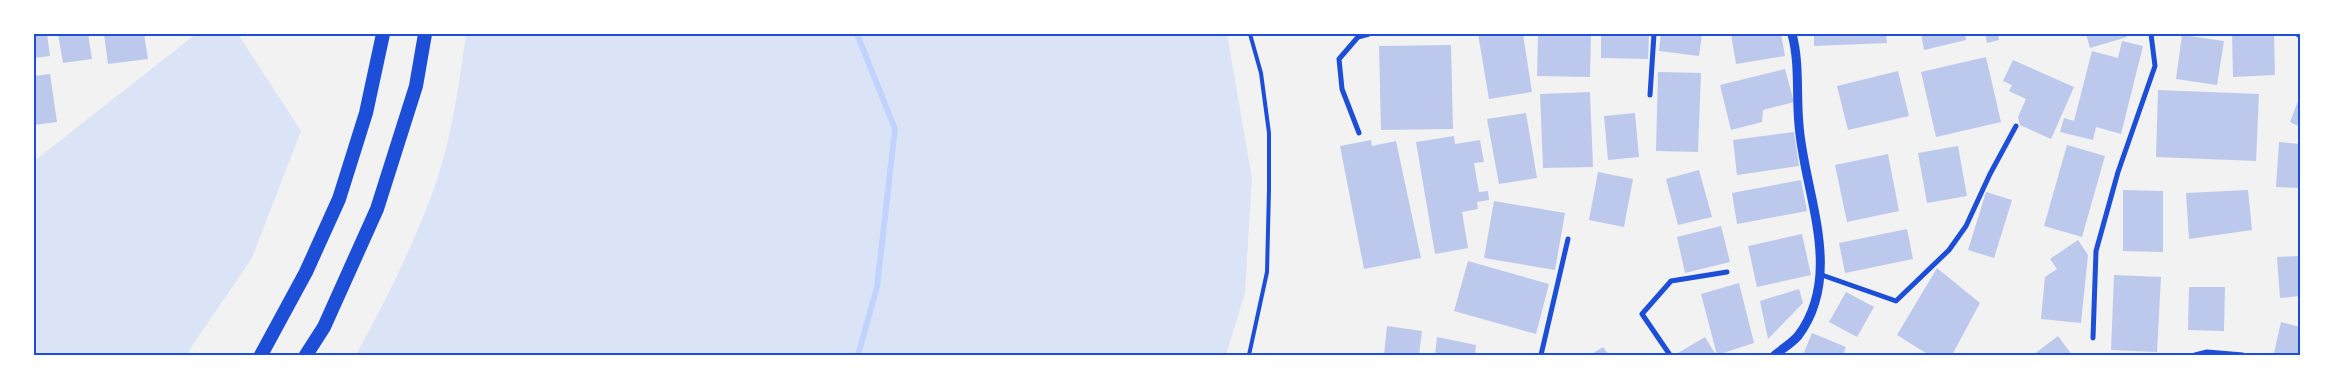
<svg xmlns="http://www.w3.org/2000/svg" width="2334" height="389" font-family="Commissioner,sans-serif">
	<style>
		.green { fill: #dbe4f7 }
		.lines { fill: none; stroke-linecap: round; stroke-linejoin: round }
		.stream { stroke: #bfd3fe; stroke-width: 6 }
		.building { fill: #bdc9ec }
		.service { stroke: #1d4ed8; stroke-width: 4 }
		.minor { stroke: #1d4ed8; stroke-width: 5 }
		.tertiary { stroke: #1d4ed8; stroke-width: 9 }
		.trunk { stroke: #1d4ed8; stroke-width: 14 }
		.neatline { fill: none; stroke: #1d4ed8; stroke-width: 2 }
	</style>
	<rect width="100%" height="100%" fill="#f2f2f2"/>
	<!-- green -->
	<path class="green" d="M196,34H238L301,131L252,258L186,355H34V161Z
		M466,34H1227L1252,178L1245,293L1226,355H356C386,300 415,242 436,183C452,135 459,84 466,34Z"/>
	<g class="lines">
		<!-- stream -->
		<path class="stream" d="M857,34L895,129L877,287L858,355"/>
	</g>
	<!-- building -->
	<path class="building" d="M34,34H47L50,56L34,58Z
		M58,34H88L92,59L63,63Z
		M104,34H144L148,59L108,64Z
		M1478,34H1523L1532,92L1489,99Z
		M1538,34H1591L1590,77L1537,76Z
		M1601,34H1649L1648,59L1601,58Z
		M1661,34H1702L1699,56L1659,51Z
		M1731,34H1781L1785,56L1736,64Z
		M1814,34H1886L1887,43L1814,46Z
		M1921,34H1965L1966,40L1924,50Z
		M1985,34H1998L1999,40L1987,43Z
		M2086,34H2126L2127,37L2090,48Z
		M2232,34H2274L2275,75L2233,77Z
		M2182,35L2224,41L2217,85L2176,79Z
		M2122,41L2143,46L2121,134L2096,127L2093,140L2060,132L2064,118L2074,121L2092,51L2118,58Z
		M1451,45L1453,129L1381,130L1379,46Z
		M1986,57L2001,122L1936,137L1921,72Z
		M2013,60L2074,87L2051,139L2020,125L2018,117L2026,99L2009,91L2012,85L2003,81Z
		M1785,69L1794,102L1763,110L1762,122L1731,130L1720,85Z
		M1898,71L1909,116L1848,130L1837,86Z
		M1658,72L1701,73L1698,152L1656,151Z
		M50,74L57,122L34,125V76Z
		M2158,90L2259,94L2256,161L2156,157Z
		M1590,92L1593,167L1543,168L1540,94Z
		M2300,96V127L2290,122Z
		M1526,113L1537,178L1499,184L1487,119Z
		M1635,113L1639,157L1608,160L1604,116Z
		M1794,132L1799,166L1737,175L1733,140Z
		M1454,136L1455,144L1480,140L1484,162L1474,163L1479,192L1488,191L1489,200L1477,202L1478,209L1462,212L1468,248L1435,254L1416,142Z
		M1371,140L1372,146L1396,141L1421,258L1364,269L1340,146Z
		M2279,142L2300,144V188L2276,187Z
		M2067,145L2105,156L2082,237L2044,226Z
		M1958,146L1967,196L1927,203L1918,153Z
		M1888,154L1899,211L1847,222L1835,165Z
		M1699,170L1712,217L1678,225L1666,179Z
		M1598,172L1633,179L1624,227L1589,220Z
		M1801,180L1807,211L1737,224L1732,193Z
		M2123,190L2163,191V252L2123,251Z
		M2248,190L2252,230L2189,239L2186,193Z
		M1986,192L2012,200L1994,258L1968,250Z
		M1494,201L1565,213L1555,270L1484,258Z
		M1721,226L1730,262L1685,273L1677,237Z
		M1907,229L1913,259L1845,273L1839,243Z
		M1802,234L1811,275L1757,287L1748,246Z
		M2078,240L2088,255L2081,323L2041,319L2045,277L2057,269L2050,259Z
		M2300,256V296L2280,298L2277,257Z
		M1468,261L1549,284L1536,334L1454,311Z
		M1937,268L1980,303L1952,355H1929L1897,335Z
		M2114,275L2161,277L2157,352L2111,350Z
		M1739,283L1754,343L1717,355L1701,294Z
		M2189,287H2225L2224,331L2188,330Z
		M1799,289L1803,303L1768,339L1760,301Z
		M1846,292L1874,307L1857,337L1829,322Z
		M2281,322L2300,327V355L2274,353Z
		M1387,326L1422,331L1419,355H1384Z
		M1812,333L1846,347L1843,355H1803Z
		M2058,336L2072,355H2033Z
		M1437,337L1476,345L1475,355H1435Z
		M1705,337L1716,355H1679L1678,353Z
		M1603,347L1609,355H1590Z"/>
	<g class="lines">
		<!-- service -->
		<path class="service" d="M1249,355L1267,272L1269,189V133L1261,73L1250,34"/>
		<!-- minor -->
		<path class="minor" d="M2297,34L2300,36
			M1650,95L1654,34
			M1359,133L1342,89L1339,59L1358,37L1369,34
			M1819,274L1896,301L1949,250L1966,226L1990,174L2016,126
			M2093,338L2096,251L2118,172L2155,66L2151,34
			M1541,355L1568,239
			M1670,355L1642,314L1671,281L1727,272
			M2195,355L2207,352L2243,355"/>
		<!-- tertiary -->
		<path class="tertiary" d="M1775,355C1782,349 1792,343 1798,336C1845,273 1804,193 1799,125C1796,94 1800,64 1792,34"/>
		<!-- trunk -->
		<path class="trunk" d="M261,355L306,272L339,199L366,113L383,34
			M306,355L324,327L377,209L416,86L425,34"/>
	</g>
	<!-- border -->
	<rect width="2334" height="389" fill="none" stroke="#ffffff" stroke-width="70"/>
	<rect x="35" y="35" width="2264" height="319" class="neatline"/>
</svg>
